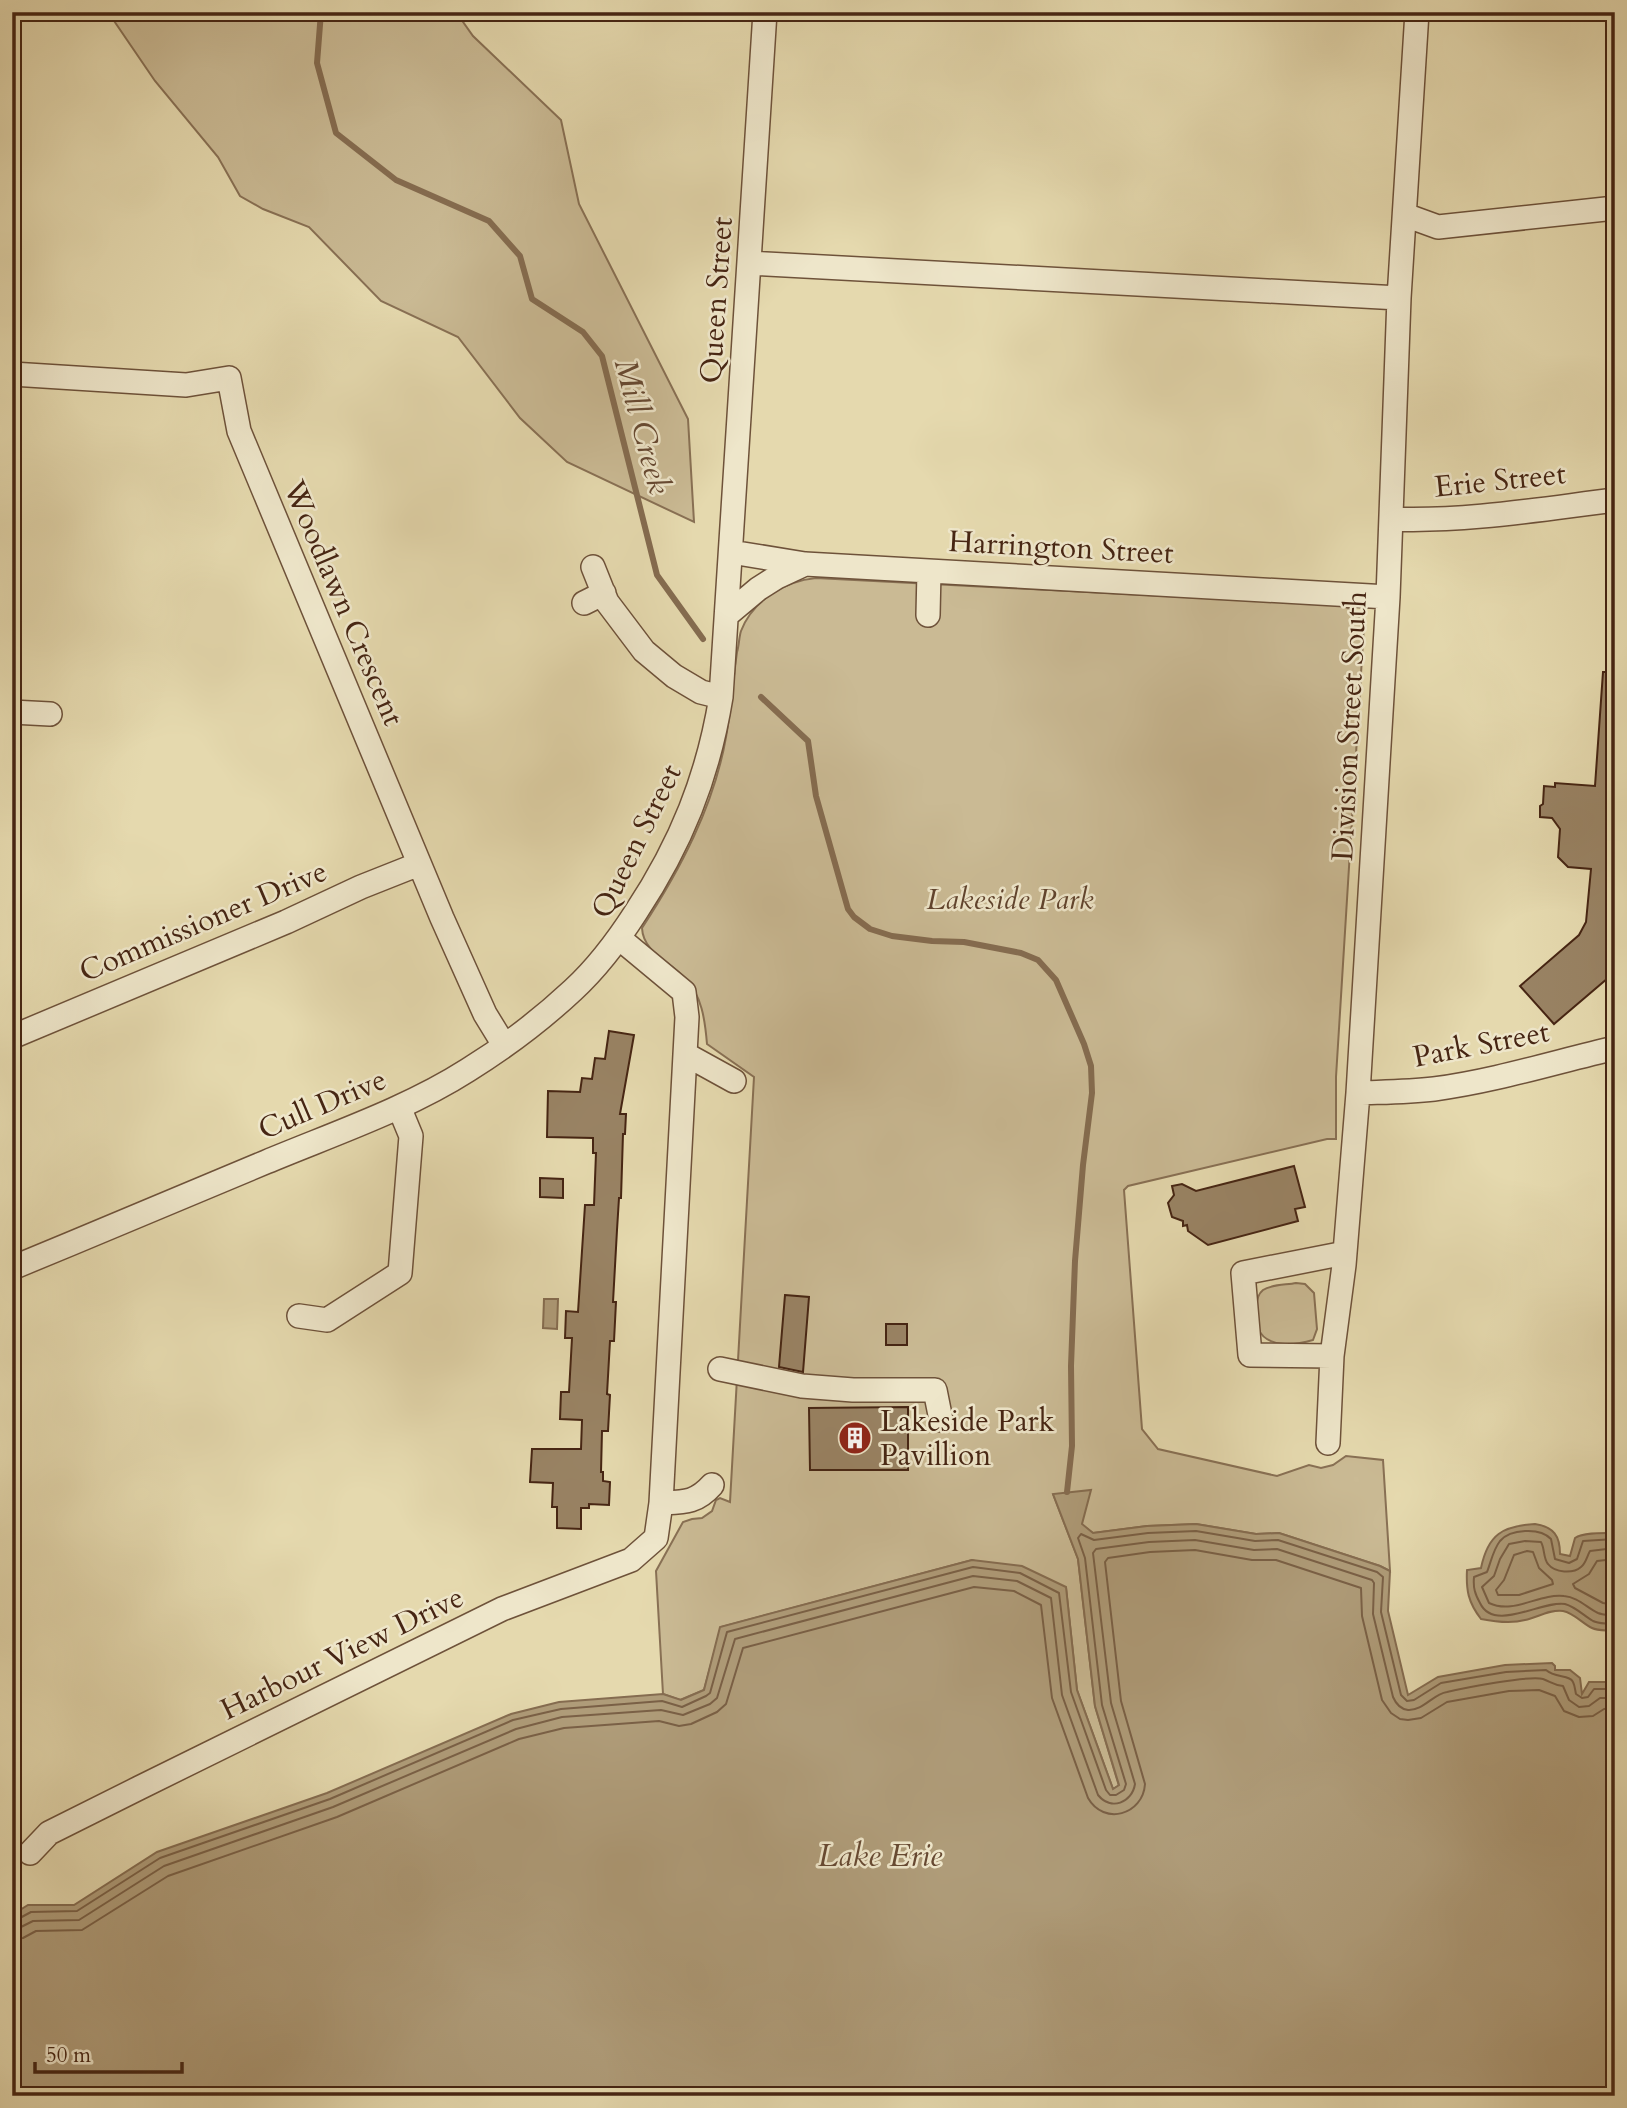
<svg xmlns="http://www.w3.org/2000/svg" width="1627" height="2108" font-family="Cardo,serif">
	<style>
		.green { fill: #caba94; stroke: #887054; stroke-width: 2 }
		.water { fill: #af9c79; stroke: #856c50; stroke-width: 2 }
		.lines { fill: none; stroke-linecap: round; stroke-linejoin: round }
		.shore { stroke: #7a6046; stroke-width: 2 }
		.stream { stroke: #856c50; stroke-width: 6 }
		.building { fill: #998364; stroke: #462513; stroke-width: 2 }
		.minor-casing { stroke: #6e523a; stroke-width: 26 }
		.minor { stroke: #eee6ca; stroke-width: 23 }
		.labels { text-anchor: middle; stroke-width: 5; stroke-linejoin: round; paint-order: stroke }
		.street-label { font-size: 30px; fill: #462513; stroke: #eee6ca }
		.park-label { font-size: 30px; font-style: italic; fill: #60432d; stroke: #eee6ca }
		.poi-label { font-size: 30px; fill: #462513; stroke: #eee6ca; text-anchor: start }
		.water-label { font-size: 32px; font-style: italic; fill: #664932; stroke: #eee6ca }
	</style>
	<rect width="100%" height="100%" fill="#e5d9ae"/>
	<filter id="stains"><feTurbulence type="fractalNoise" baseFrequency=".00286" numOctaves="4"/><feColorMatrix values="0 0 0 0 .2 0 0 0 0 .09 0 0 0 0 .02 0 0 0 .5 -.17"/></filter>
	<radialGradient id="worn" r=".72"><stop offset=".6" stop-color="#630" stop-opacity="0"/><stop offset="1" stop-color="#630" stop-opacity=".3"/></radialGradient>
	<!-- green -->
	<path class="green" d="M108,12H456L473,36L561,120L579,204L688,419L694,522L567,462L520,418L458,337L381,301L309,227L263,209L240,196L218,157L155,81Z
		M816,578L1340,605C1353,609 1357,613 1364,625L1336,1077V1139H1327L1128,1186L1124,1190L1142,1429L1158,1449L1277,1476L1309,1465L1321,1468L1333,1465L1346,1456L1383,1460L1390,1571L1380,1566L1279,1533L1256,1534L1196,1524L1147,1526L1093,1533L1082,1525L1053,1494L1078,1559L1095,1706L1119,1786L1113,1789L1077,1690L1066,1588L972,1560L721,1627L704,1690L680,1700L663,1694L656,1571L683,1522L692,1519L702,1518L712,1511L716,1500L720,1498L730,1502L754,1077L707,1044C705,1020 702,995 684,977C669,961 643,952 642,928C680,870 714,806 726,737C731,709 733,680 737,652C739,646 739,637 741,631C753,600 785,581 816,578Z
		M1296,1283L1305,1284L1314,1293L1317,1329L1313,1340C1296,1345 1266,1349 1258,1328C1256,1323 1257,1316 1257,1311C1256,1303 1257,1295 1263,1290C1272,1284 1286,1285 1296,1283Z"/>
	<!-- water -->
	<path class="water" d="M544,1299H558L557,1329L543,1328Z
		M1091,1490L1082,1524L1093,1533L1147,1526L1196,1524L1256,1534L1279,1533L1380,1566L1390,1571L1388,1611L1408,1695L1438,1677L1505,1665L1552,1663L1555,1666V1670H1570L1580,1678L1582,1694L1589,1682H1615V2096H12V1915L28,1905H74L157,1852L327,1793L511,1714L559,1702L663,1694L681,1700L704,1690L720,1627L972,1560L1022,1566L1066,1587L1077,1690L1113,1789L1119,1785L1095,1706L1078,1559L1053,1494Z
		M1535,1524C1554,1527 1560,1536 1560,1554L1570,1556L1575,1538C1583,1532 1604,1533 1615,1533L1614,1631C1607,1630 1598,1631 1592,1628C1583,1624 1574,1613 1563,1611C1549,1609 1537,1618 1525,1620C1511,1624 1496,1622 1481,1619C1468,1602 1466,1590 1467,1570L1481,1568C1488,1534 1503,1526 1535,1524Z"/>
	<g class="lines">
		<!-- shore -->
		<path class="shore" d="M1615,1539L1583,1541L1577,1559L1569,1563L1555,1559L1551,1539C1540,1527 1510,1529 1500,1541C1493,1550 1491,1562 1487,1572L1474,1577C1473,1588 1475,1594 1480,1603C1494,1633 1542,1600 1565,1604C1576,1607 1584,1616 1593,1621C1599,1624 1609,1623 1615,1625
			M1615,1548L1590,1551C1587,1556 1586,1563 1581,1567C1573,1574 1555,1573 1548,1564C1543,1558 1545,1549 1541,1542L1525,1541L1509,1544L1500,1559L1494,1576L1482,1587L1489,1603C1514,1615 1539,1593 1564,1596C1578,1597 1587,1608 1598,1613C1603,1615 1610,1615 1615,1616
			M1527,1551L1533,1552L1539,1568L1552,1580L1553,1584L1519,1595H1498L1496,1590L1504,1580L1514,1555Z
			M1615,1559L1597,1561L1589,1574L1573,1584L1575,1588L1603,1603L1615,1605
			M12,1920L18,1919L31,1912L77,1911L160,1858L330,1799L513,1720L561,1709L662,1701L682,1707L706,1696L710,1693L727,1632L973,1567L1020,1573L1059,1593L1071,1692L1106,1790L1110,1795H1116L1124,1790L1126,1784L1102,1705L1085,1558L1078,1538L1081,1534L1094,1540L1148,1533L1196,1531L1255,1541L1278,1540L1377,1572L1383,1577L1381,1612L1401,1695L1407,1701L1414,1700L1441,1683L1506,1672L1546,1670C1555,1678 1570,1675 1573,1682C1575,1686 1575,1690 1576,1694L1582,1698L1588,1697L1594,1689H1615
			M12,1929L21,1927L33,1921L79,1920L164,1866L333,1807L516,1729L562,1717L661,1710L683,1715L710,1704L717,1698L735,1639L973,1576L1017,1581L1051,1598L1062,1695L1098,1795C1111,1811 1132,1803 1135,1784L1111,1703L1093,1553L1096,1549L1149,1542L1195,1540L1254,1550L1277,1549L1372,1580L1374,1583L1373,1614L1393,1697C1396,1704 1400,1709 1408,1710C1423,1711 1433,1694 1447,1692C1464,1688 1530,1675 1543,1679C1551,1682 1553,1685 1563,1686L1569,1700L1579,1707L1589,1706L1600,1698H1615
			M12,1939L23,1938L36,1931L82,1930L168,1876L337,1817L519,1739L564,1728L659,1721L679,1726L691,1724L717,1712L726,1704L743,1648L974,1587L1014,1591L1041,1605L1052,1698L1088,1798C1104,1826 1143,1815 1145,1784L1121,1701L1105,1562L1108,1558L1150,1552L1195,1550L1252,1560H1276L1361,1588L1362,1616L1382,1700L1391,1713L1400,1719L1408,1720L1421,1718L1447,1702L1509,1691L1539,1690L1555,1696L1564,1711L1579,1717L1593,1716L1604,1709L1615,1708"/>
		<!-- stream -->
		<path class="stream" d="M321,12L317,63L336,133L396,180L489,221L520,256L532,299L583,332L602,356L657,575L703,639
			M761,697L808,741L816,796L842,888L848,909L854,917L870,929L892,936L932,941L964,942L1021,953L1038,960L1056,980L1084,1044L1091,1066L1092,1093L1083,1165L1075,1261L1071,1366L1072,1446L1067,1492"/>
	</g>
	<!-- building -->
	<path class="building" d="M1603,672H1615V972L1554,1024L1520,986L1579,935L1586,922L1591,869L1568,867L1558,857L1560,829L1552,818L1540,817V806L1543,804L1544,786L1555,787V783L1595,786Z
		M609,1031L634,1035L620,1114H626L625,1134H623L621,1198H619L617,1230L613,1302H616L614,1341H610L607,1394L610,1395L608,1431H602L601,1472H603V1481L610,1482L609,1505L589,1504V1508H581V1529L557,1528V1507H552L553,1483L530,1482L532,1449H581L582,1420L560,1419L561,1392H569L572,1338H565L566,1311L578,1312L585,1205H594L596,1153H593V1138L547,1137L548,1091L580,1092L582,1078L592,1079L595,1058L605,1059Z
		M1294,1166L1305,1207L1295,1209L1298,1221L1208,1245L1188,1231L1187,1225L1183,1226V1221L1172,1217L1168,1203L1174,1195L1172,1186L1182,1184L1196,1191Z
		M540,1178L563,1179V1198L540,1197Z
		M785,1295L809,1297L803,1372L779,1367Z
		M886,1324H907V1345H886Z
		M908,1407V1470H810L809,1408Z"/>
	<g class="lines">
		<defs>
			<path id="minor" d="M1405,215L1438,227L1615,208
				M749,263L1399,298
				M12,374L186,385L229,378L239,431L442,918L485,1014L504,1045
				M1391,519C1466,522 1541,509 1615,500
				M731,552L805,564L1388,597
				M593,567L607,602L644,651L674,676L701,692L721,697
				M584,603L604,593
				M727,615L758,589L777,577L805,564
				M928,615L929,571
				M12,712L50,714
				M12,1037L286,922L361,887L419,864
				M685,1054L734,1081
				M1358,1093C1383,1092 1408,1092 1434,1089C1495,1081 1555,1062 1615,1048
				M12,1268C97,1233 182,1197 266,1162C333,1134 407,1109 468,1070C505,1047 542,1019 573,990C598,967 618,940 636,912C681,844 708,777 721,697L765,12
				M299,1316L327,1320L400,1273L411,1136L399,1107
				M1332,1356L1250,1355L1243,1273L1345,1253
				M720,1369L802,1386L853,1390H935L941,1420
				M1328,1443L1332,1356L1344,1265L1358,1093L1388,597L1399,298L1417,12
				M661,1503C684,1502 696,1503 712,1485
				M30,1853L49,1833L139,1788L502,1609L631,1560L656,1538L661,1503L687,1017L684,992L619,938"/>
		</defs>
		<!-- minor casing -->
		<use href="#minor" class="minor-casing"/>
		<!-- minor -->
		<use href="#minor" class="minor"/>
	</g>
	<!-- icons -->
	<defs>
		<symbol id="building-disc" viewBox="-11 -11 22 22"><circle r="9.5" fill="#8f2418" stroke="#eee6ca"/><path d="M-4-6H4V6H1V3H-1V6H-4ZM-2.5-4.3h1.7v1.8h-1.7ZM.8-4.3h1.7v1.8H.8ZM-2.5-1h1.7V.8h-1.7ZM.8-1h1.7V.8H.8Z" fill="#fff"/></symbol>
	</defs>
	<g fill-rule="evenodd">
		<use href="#building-disc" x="836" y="1419" width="38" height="38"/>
	</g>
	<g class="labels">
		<!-- street labels -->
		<g class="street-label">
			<text transform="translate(716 300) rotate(-86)" y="10">Queen Street</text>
			<text transform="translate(1500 480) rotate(-6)" y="10">Erie Street</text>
			<text transform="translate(1061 547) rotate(3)" y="10">Harrington Street</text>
			<text transform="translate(344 603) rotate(67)" y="10">Woodlawn Crescent</text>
			<text transform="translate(1349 726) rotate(-87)" y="10">Division Street South</text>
			<text transform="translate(636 841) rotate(-64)" y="10">Queen Street</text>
			<text transform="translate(203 921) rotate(-23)" y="10">Commissioner Drive</text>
			<text transform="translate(1481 1044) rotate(-11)" y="10">Park Street</text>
			<text transform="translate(322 1104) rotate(-23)" y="10">Cull Drive</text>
			<text transform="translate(342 1653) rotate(-26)" y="10">Harbour View Drive</text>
		</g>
		<!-- park labels -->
		<g class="park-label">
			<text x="1010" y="909">Lakeside Park</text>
		</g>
		<!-- poi labels -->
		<g class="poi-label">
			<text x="880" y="1431">Lakeside Park<tspan x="880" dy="34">Pavillion</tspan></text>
		</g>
		<!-- water labels -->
		<g class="water-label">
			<text transform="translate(643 426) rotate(75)" y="11">Mill Creek</text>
			<text x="880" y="1866">Lake Erie</text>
		</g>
	</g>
	<!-- margin -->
	<rect width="1627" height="2108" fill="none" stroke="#e5d9ae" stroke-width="42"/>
	<rect x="14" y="14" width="1599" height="2080" fill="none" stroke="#462513" stroke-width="3.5"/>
	<rect x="21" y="21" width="1585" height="2066" fill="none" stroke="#462513" stroke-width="2"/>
	<!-- scale -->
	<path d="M35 2062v10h147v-10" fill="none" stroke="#462513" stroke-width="3.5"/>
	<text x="46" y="2062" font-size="21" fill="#462513" stroke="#eee6ca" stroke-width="5" paint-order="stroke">50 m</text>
	<rect width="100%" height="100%" filter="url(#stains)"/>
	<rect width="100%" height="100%" fill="url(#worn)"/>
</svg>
